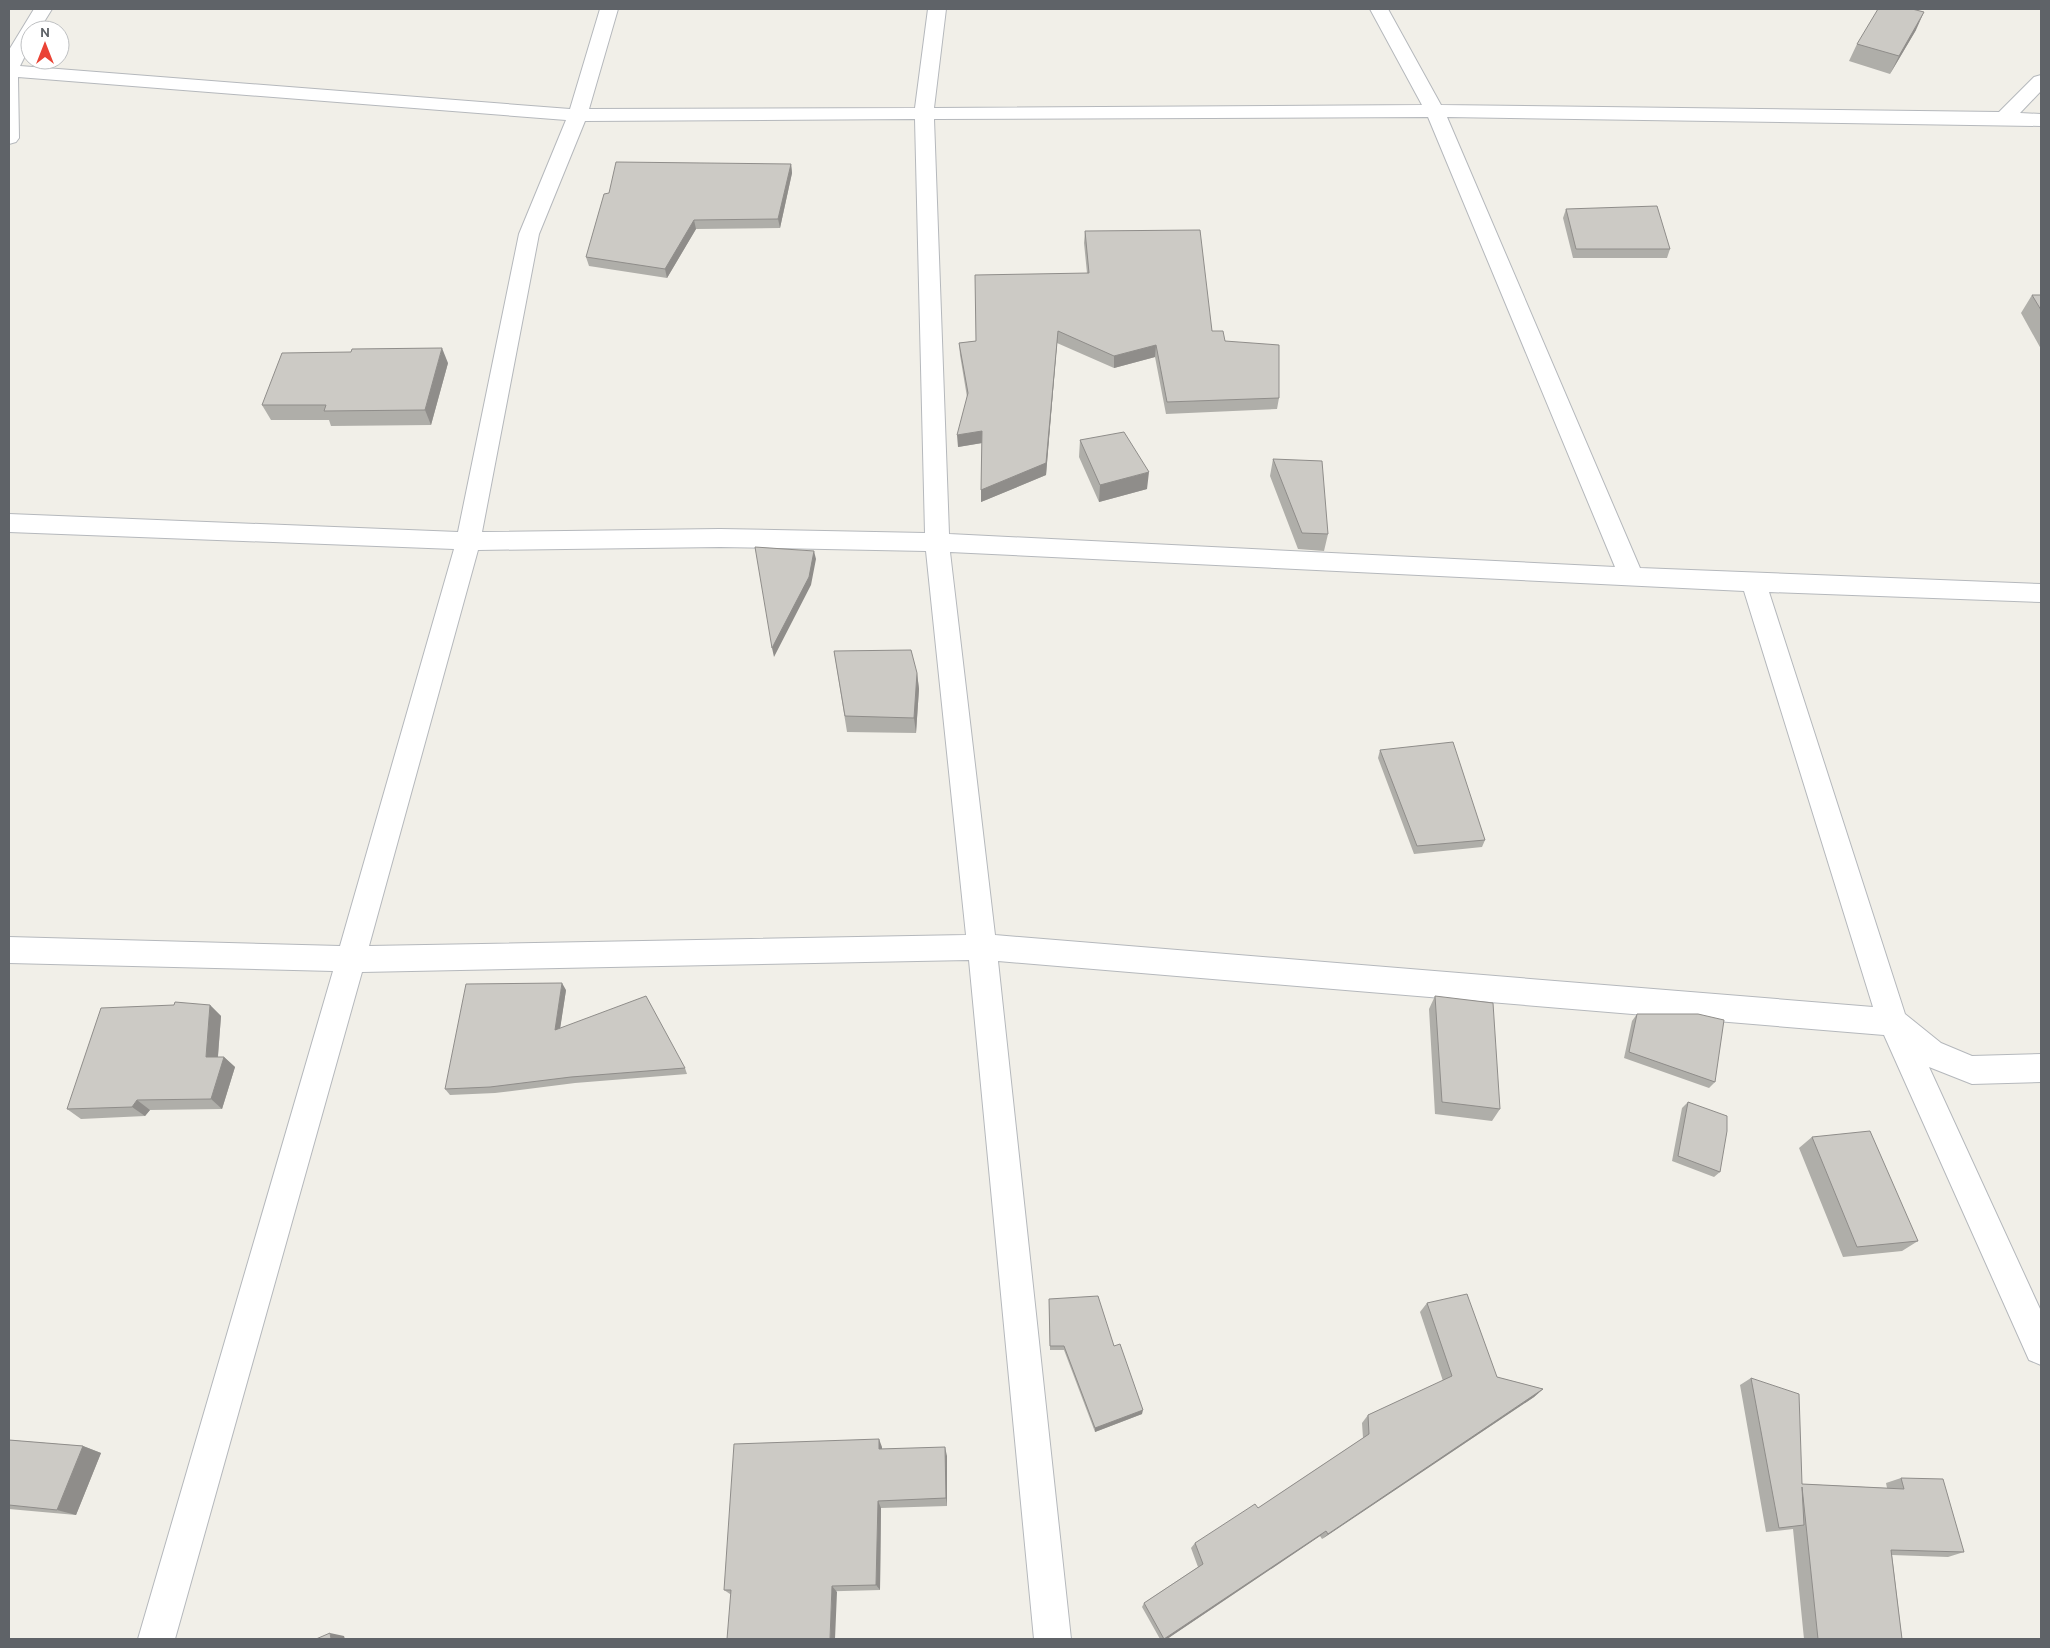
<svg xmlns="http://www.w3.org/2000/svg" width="2050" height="1648" font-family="Overpass,sans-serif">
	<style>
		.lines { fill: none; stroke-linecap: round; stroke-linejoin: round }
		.minor-casing { stroke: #b5b8bc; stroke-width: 2 }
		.minor { fill: #fff; fill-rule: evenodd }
		.wall { fill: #afaea9 }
		.shaded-wall { fill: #8f8d8a }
		.building { fill: #cccac5; stroke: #8f8d8a }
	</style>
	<rect width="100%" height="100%" fill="#f1efe8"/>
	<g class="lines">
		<defs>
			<path id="minor" d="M34,9H52L39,30H30V46L20,66L570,109L600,9H618L589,109L915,108L928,9H946L934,108L1422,105L1370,9H1388L1441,105L1999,112L2034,77L2041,75V91L2020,113L2041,114V126L1447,117L1640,568L2041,584V602L1769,592L1905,1014L1941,1043L1972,1056L2041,1054V1082L1972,1084L1929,1067L2041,1311V1365L2029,1360L1884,1035L998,961L1071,1639H1034L969,960L362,972L175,1639H138L333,971L9,963V937L340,946L454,549L9,532V514L458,532L519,234L566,120L18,77L19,138L16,142L9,144V50ZM1428,117L1615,567L949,534L934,119ZM915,119L925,533L720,529L482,532L539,234L585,121ZM720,547L926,551L966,935L369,946L478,550ZM950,552L1744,591L1873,1007L995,935Z"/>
		</defs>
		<!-- minor casing -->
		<use href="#minor" class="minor-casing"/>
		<!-- minor -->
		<use href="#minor" class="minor"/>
	</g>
	<!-- wall -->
	<path class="wall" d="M1916,30L1890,74L1849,61L1857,44Z
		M791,164L792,173L780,228L696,229L667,278L589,266L586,257L609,193Z
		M1566,209L1670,249L1667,258H1573L1563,218Z
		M1085,231L1225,341L1279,398L1277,409L1166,414L1155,357L1114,368L1057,343L1046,475L981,502L982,443L958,447L967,397L960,355L959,343L976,341L1087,273L1084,243Z
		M2032,295H2041V349L2021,313Z
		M448,363L431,425L331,426L329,420H271L262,405Z
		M1080,440L1147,489L1099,502L1079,457Z
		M1273,459L1328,534L1324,551L1298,549L1270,476Z
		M834,651L917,673L919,689L916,733L847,732Z
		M1380,750L1485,840L1482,847L1414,854L1378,758Z
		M566,990L560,1028L685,1068L687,1074L575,1083L495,1093L450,1095L445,1089Z
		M1435,996L1500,1109L1492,1121L1435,1114L1429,1009Z
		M210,1005L221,1016L218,1057H224L235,1067L222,1109L150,1110L145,1116L81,1119L67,1109Z
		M1637,1014L1715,1082L1709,1088L1624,1058L1632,1021Z
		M1688,1102L1720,1172L1714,1177L1672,1161L1682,1108Z
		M1812,1137L1918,1241L1902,1251L1843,1257L1799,1148Z
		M1049,1299L1114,1346L1142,1414L1095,1432L1064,1350H1050Z
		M1427,1303L1497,1377L1543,1389L1534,1397L1322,1539L1320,1536L1167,1639H1160L1142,1607L1144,1603L1198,1567L1191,1548L1195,1543L1258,1508L1363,1438L1362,1423L1368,1415L1443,1381L1420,1312Z
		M1751,1378L1802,1484L1887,1488L1886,1483L1901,1478L1964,1552L1948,1557L1892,1555L1902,1639H1804L1793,1529L1766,1532L1740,1385Z
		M9,1440L83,1446L101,1453L76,1515L9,1509Z
		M882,1447V1449L947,1456V1506L881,1508L880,1590L730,1594L724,1590Z"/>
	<!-- shaded-wall -->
	<path class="shaded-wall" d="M1924,12L1916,30L1890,74L1899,56Z
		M791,164L792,173L780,228L778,219Z
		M694,220L696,229L667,278L665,269Z
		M1058,331L1046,475L981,502V490Z
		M1156,345L1155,357L1114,368V356Z
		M442,348L448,363L431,425L425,410Z
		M982,431V443L958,447L957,435Z
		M1149,472L1147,489L1099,502L1100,485Z
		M814,551L816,559L811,585L774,657L772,648Z
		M917,673L919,689L916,733L914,718Z
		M562,983L566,990L559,1036L555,1030Z
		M210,1005L221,1016L217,1067L206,1057Z
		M224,1057L235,1067L222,1109L211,1099Z
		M137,1100L150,1110L145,1116L132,1107Z
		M1543,1389L1534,1397L1322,1539L1328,1534Z
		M1143,1410L1142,1414L1095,1432V1428Z
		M879,1439L882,1447V1457L879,1449Z
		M83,1446L101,1453L76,1515L57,1510Z
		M945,1447L947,1456V1506L946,1498Z
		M878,1501L881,1508L880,1590L876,1585Z
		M1326,1531L1320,1536L1167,1639H1164Z
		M832,1586L837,1592L835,1639H830Z
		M330,1633L344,1636L345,1639H331Z"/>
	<!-- building -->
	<path class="building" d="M1878,9H1912L1924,12L1899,56L1857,44Z
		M616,162L791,164L778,219L694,220L665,269L586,257L604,194L609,193Z
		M1657,206L1670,249H1576L1566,209Z
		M1200,230L1212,331H1223L1225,341L1279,345V398L1167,402L1156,345L1114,356L1058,331L1046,463L981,490L982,431L957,435L968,393L959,343L976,341L975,275L1089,273L1085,231Z
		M2032,295H2041V310Z
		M442,348L425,410L324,411L326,405H262L282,353L351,352L352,349Z
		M1124,432L1149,472L1100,485L1080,440Z
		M1273,459L1322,461L1328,534L1302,533Z
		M755,547L814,551L809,577L772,648Z
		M911,650L917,673L914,718L845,716L834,651Z
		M1453,742L1485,840L1417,846L1380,750Z
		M562,983L555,1030L646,996L685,1068L571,1077L490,1087L445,1089L466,984Z
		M1435,996L1493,1003L1500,1109L1442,1102Z
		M175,1002L210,1005L206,1057H224L211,1099L137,1100L132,1107L67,1109L101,1008L174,1005Z
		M1637,1014H1698L1724,1020L1715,1082L1629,1052Z
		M1688,1102L1727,1116V1131L1720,1172L1678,1156Z
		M1870,1131L1918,1241L1857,1247L1812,1137Z
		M1467,1294L1497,1377L1543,1389L1328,1534L1326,1531L1164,1639L1144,1603L1203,1564L1195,1543L1255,1504L1258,1508L1369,1434L1368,1415L1452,1376L1427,1303Z
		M1098,1296L1114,1346L1120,1344L1143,1410L1095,1428L1064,1346H1050L1049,1299Z
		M1751,1378L1799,1394L1802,1484L1904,1489L1901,1478L1943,1479L1964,1552L1891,1550L1902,1639H1818L1802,1487L1804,1525L1779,1528Z
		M879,1439V1449L945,1447L946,1498L878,1501L876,1585L832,1586L830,1639H727L731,1590H724L734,1444Z
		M9,1440L83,1446L57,1510L9,1505Z
		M330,1633L331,1639H316Z"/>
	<!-- border -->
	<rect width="2050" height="1648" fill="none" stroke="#5f6368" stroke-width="20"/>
	<!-- north arrow -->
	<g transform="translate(45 45)"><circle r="24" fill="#ffffff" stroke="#bfc1c3"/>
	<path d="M0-4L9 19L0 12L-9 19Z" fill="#ea4335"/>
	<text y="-8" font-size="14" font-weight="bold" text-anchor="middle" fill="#5f6368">N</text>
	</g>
</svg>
